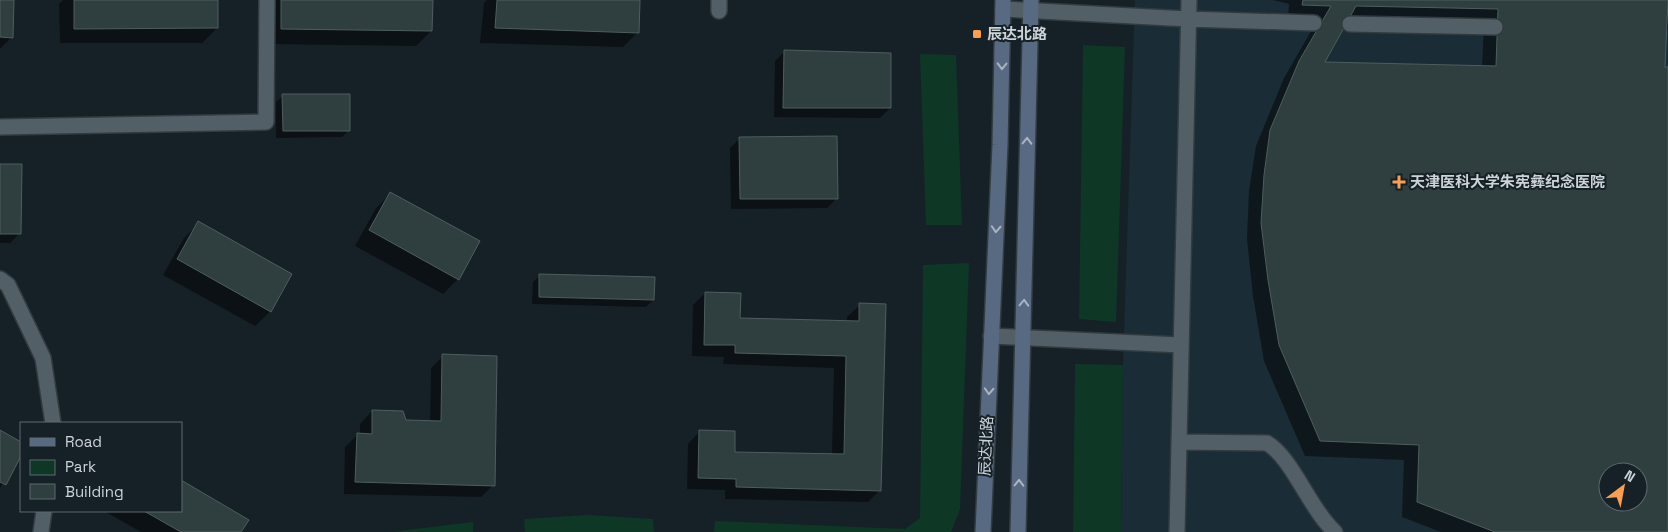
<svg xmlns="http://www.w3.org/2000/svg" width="1668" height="532" font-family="'Space Grotesk','Noto Sans SC',sans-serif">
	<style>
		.built { fill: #1a2c35; fill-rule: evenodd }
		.green { fill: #0e3726 }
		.shadow { fill: #0007; fill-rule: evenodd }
		.building { fill: #2f3e3e; stroke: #4e5e5e; fill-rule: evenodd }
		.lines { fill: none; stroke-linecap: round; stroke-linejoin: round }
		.lane-casing { stroke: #323b40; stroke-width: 18 }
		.secondary-casing { stroke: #323b40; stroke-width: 18 }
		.lane { stroke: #525f66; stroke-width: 15 }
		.secondary { stroke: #586a82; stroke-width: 15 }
		.oneway { stroke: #a9b4be }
		.poi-dot { fill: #f99f4d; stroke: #162127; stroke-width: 2 }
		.labels { text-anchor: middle; stroke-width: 4; stroke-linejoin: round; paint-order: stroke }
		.poi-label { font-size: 15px; font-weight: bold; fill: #ccd4d8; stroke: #162127; text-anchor: start }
		.street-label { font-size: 15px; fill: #ccd4d8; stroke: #162127 }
	</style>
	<rect width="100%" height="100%" fill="#162127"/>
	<!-- built -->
	<path class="built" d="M1135,0H1668V532H1121L1123,365ZM1608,472H1638V502H1608Z"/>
	<!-- green -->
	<path class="green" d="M1083,45L1125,47L1116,322L1079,319Z
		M920,54L956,55L962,225H926Z
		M969,263L960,509L951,532H714L715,521L905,529L920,518L923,265Z
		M1075,364L1123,365L1121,532H1073Z
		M587,515L653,519L654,532H525L524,519Z
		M473,522V532H396L407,530Z"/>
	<!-- shadow -->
	<path class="shadow" d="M0,0H12V37L0,49Z
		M63,0H217V28L202,43H60L59,4Z
		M267,0H431V31L416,46L267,44Z
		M487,0H638V32L623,47L480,43L484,3Z
		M1273,0H1668V29H1665L1664,68H1668V532H1441L1402,517L1404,460L1305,456L1264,361L1253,296L1247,239L1249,191L1256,146L1284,78L1317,21L1288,19L1289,4ZM1346,21L1484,24L1482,67L1323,63ZM1608,472H1638V502H1608Z
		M785,51L890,108L880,118L774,117L775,61Z
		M283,96L349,130L342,137L276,138V102Z
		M740,138L837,198L827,208L731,209L730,148Z
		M0,165L20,233L10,243H0Z
		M391,193L458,279L443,294L355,246L376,208Z
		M199,223L270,312L255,326L163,275L184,238Z
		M540,275L653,300L646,307L532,304L533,282Z
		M705,293L739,319L847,322V317L860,305L880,490L868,502L725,499V490L687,489L688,444L700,431L733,453L832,455L834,368L723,364L724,357L692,356L693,305Z
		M443,356L493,485L481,497L344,494L345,447L357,435H360V424L372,411L405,421L430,422L431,368Z
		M0,432L21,443V453L0,488Z
		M104,511H181L240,532H141Z"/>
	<!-- building -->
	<path class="building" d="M0,0H14L13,38L0,37Z
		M74,0H218V28L74,29Z
		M281,0H433L432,31L281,29Z
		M497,0H640L639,33L495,28Z
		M1303,0H1668L1665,67H1668V532H1495L1417,502L1419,445L1320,441L1279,345L1268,280L1261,223L1264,175L1270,130L1299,61L1331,6L1302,5ZM1356,6L1498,9L1496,66L1325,62ZM1608,472H1638V502H1608Z
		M784,50L891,53V108H783Z
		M282,94H350V131H283Z
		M837,136L838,199H740L739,137Z
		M0,164H22L21,234H0Z
		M390,192L480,241L459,280L369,230Z
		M198,221L292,274L271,312L177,259Z
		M539,274L655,277L654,300L539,297Z
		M705,292L741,293L740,318L859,321V303L886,304L881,491L736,487V479L698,478L699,430L735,431V452L844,454L846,356L735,353V345H704Z
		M442,354L497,356L495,486L355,482L357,433L372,434V410L403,411L406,420L441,421Z
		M0,430L21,442V456L6,485L0,482Z
		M181,480L249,520L241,532H181L144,511H181Z"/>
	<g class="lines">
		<defs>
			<path id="lane" d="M719,0V11
				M1003,9L1188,19L1314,23
				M1350,24L1495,27
				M0,127L266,122L267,0
				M0,279L8,285L43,358L53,423
				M991,336L1181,345
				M1179,442L1267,443C1293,459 1309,508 1335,532
				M41,532L44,511
				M1177,532L1189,0"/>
			<path id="secondary" d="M983,532L1000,145L1003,0
				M1018,532L1031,0"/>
		</defs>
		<!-- lane casing -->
		<use href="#lane" class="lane-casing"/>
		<!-- secondary casing -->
		<use href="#secondary" class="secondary-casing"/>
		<!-- lane -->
		<use href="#lane" class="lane"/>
		<!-- secondary -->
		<use href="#secondary" class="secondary"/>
	</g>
	<!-- one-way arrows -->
	<defs><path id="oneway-chevron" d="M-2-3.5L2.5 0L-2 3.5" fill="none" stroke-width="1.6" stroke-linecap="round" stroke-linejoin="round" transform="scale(1.25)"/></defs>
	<g class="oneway">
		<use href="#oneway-chevron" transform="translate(1002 66) rotate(91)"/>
		<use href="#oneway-chevron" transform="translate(1027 141) rotate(-89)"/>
		<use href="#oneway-chevron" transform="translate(996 229) rotate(93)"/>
		<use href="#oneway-chevron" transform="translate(1024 303) rotate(-88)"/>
		<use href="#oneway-chevron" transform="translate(989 391) rotate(93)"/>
		<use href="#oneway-chevron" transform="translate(1019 483) rotate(-89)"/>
	</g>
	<!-- markers -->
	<g class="poi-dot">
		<rect x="972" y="29" width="10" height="10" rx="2.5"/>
		<path d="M1396.5 174.5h5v5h5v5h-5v5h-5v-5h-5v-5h5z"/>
	</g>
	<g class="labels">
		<!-- poi labels -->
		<g class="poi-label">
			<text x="987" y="39">辰达北路</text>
			<text x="1410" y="187">天津医科大学朱宪彝纪念医院</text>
		</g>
		<!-- street labels -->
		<g class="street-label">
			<text transform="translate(986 446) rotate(-87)" y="5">辰达北路</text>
		</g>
	</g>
	<!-- legend -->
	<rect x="20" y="422" width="162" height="90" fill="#162127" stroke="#5f696e"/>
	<rect x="30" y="438" width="25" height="8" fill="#586a82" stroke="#5f696e"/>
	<text x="65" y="447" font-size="15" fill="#ccd4d8">Road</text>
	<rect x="30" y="460" width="25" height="15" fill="#0e3726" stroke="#5f696e"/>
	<text x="65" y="472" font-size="15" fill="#ccd4d8">Park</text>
	<rect x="30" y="484" width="25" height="15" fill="#2f3e3e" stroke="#5f696e"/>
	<text x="65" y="497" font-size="15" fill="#ccd4d8">Building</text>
	<!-- north arrow -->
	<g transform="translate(1623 487) rotate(32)"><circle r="24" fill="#162127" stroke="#5f696e"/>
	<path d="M0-4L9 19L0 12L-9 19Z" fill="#f99f4d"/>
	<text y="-8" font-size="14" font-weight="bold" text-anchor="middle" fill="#ccd4d8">N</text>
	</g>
</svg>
